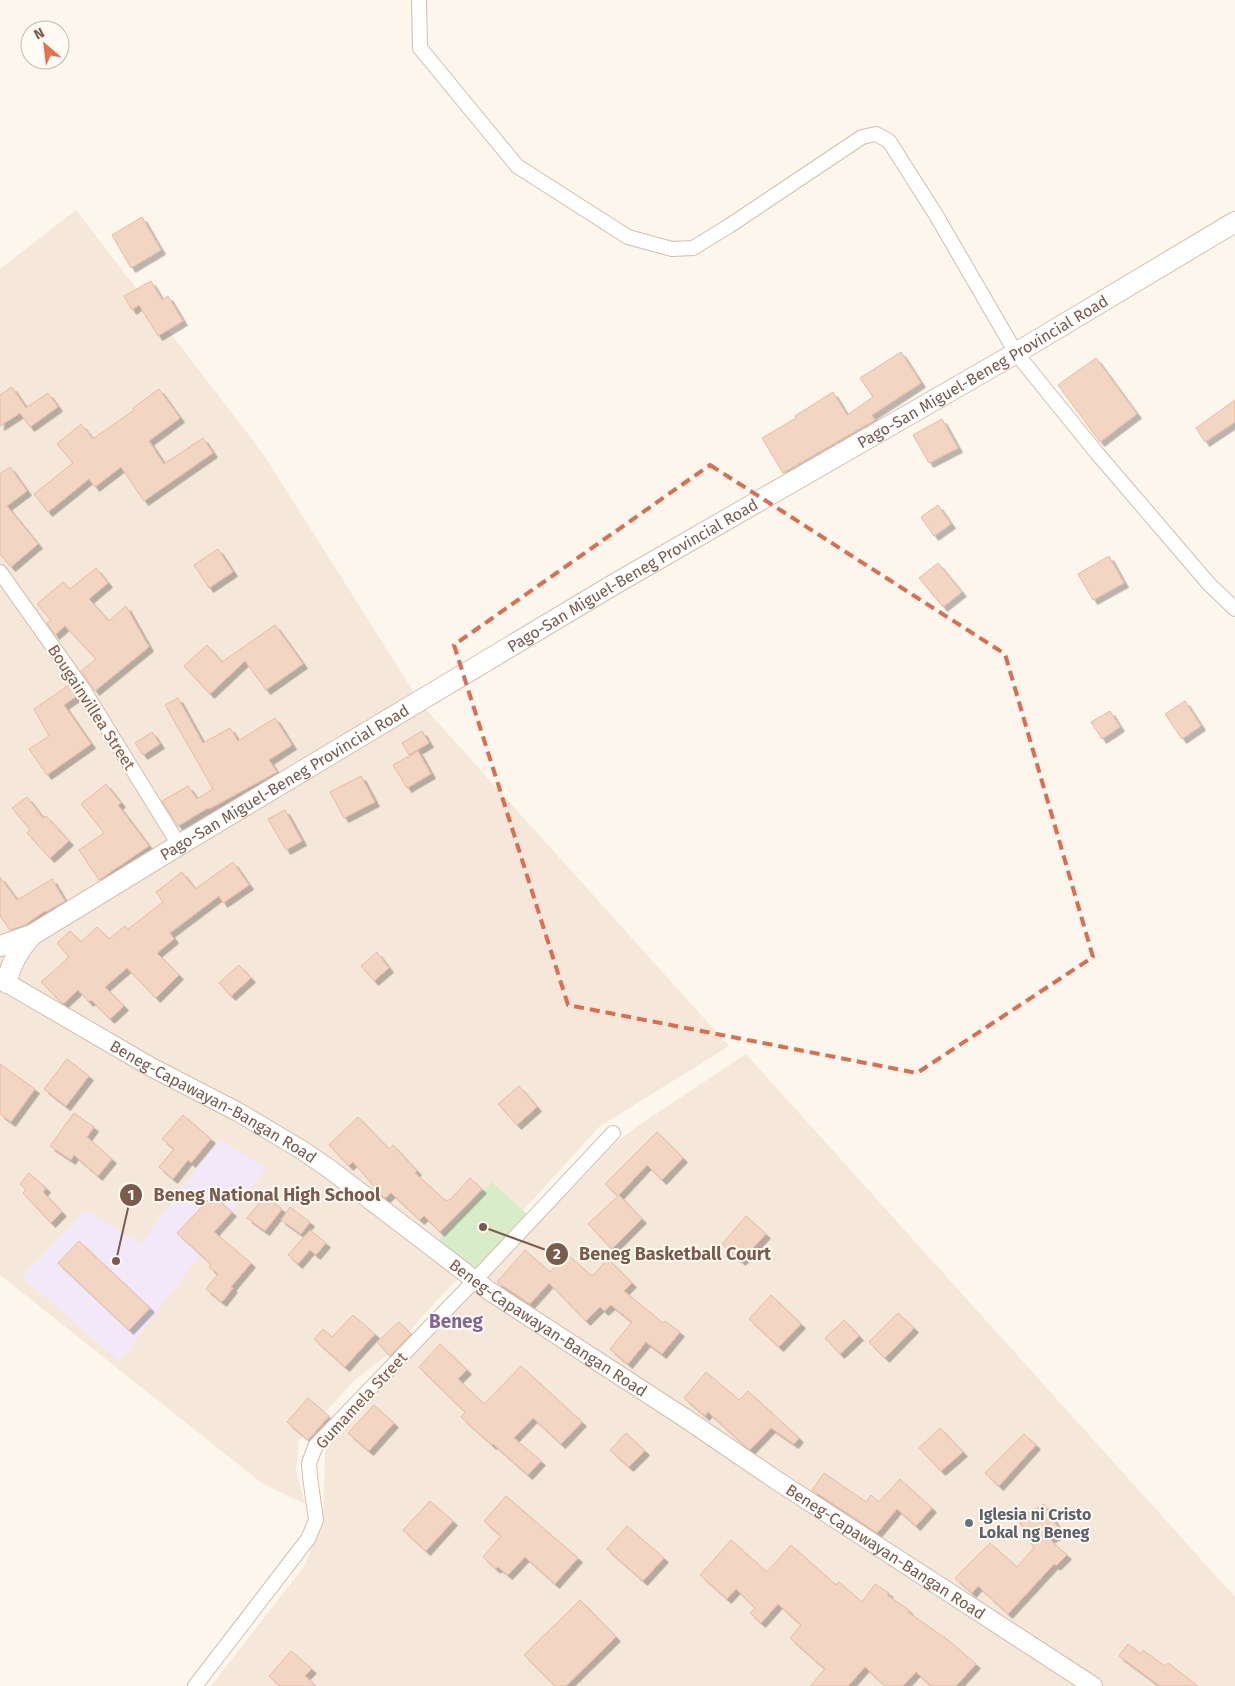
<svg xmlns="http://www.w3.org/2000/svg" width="1235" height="1686" font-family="'Fira Sans',sans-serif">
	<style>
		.residential { fill: #f5e8da }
		.education { fill: #f3e8fa }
		.green { fill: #d8ecc9 }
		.building { fill: #f3d5c3; stroke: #e6bba3; filter: url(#shadow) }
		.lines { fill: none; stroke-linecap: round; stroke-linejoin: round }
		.minor-casing { stroke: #d1beb0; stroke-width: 16 }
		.tertiary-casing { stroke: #d1beb0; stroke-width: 20 }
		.secondary-casing { stroke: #d6c0b0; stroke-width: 22 }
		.minor { stroke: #fff; stroke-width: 14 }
		.tertiary { stroke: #fff; stroke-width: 18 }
		.secondary { stroke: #fff; stroke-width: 20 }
		.marked { fill: none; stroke: #dc6d51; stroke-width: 4; stroke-dasharray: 10 6; stroke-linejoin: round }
		.worship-dot { fill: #6b7280; stroke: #fffaf3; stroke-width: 2 }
		.labels { text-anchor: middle; stroke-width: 4; stroke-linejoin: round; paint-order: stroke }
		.street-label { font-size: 16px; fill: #7a5c4d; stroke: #fffaf3 }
		.worship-label { font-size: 16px; font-weight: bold; fill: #5b616d; stroke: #fffaf3; text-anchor: start }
		.quarter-label { font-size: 19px; font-weight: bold; fill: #846695; stroke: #fffaf3 }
		.leader { fill: none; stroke: #7a5c4d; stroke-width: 2 }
		.callout-dot { fill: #7a5c4d; stroke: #fffaf3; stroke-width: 2 }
		.mark-label { font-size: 15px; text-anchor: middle; font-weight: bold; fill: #fff }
		.callout-label { font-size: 18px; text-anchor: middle; font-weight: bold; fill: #7a5c4d; stroke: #fffaf3; stroke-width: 4; stroke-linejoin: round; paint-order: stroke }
	</style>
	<defs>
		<filter id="shadow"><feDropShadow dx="4.5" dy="4.5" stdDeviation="0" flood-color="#0004"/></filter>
	</defs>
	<rect width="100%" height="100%" fill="#fdf6ec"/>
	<!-- residential -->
	<path class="residential" d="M76,210L264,455L422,705L729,1046L599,1127L472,1267L464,1273L429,1309L390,1353L355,1380L299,1441L296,1470L305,1504L263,1484L0,1275V269Z
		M746,1054L1235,1597V1686H211L305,1565L323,1521L325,1454L331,1438L619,1140L639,1125Z"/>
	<!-- education -->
	<path class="education" d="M219,1139L266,1168L119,1361L22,1277L85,1210L141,1244Z"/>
	<!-- green -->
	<path class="green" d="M492,1182L528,1215L474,1271L439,1240Z"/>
	<!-- building -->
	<path class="building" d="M142,217L161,250L131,268L112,235Z
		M151,281L162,300L168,296L183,321L158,336L139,305L132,310L124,296Z
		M901,352L921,383L872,415L875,420L783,473L762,438L796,418L795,416L833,392L847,415L873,397L860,378Z
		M1096,358L1137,414L1100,442L1058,385Z
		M12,387L26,408L48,393L58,407L30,427L20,413L0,426V395Z
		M159,389L180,418L149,441L164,464L203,438L213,453L144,501L121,467L95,487L89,479L48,512L34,494L73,463L57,444L81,424L93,439L134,410L133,408Z
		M1235,400V422L1205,442L1196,428Z
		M942,419L958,448L929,463L913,435Z
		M10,467L27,491L7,506L38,544L11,567L0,554V474Z
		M938,505L951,524L934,536L921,517Z
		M218,549L233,572L209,588L194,565Z
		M1109,556L1124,583L1093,600L1078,574Z
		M938,563L962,592L943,607L919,578Z
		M96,568L108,583L89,599L109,621L126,606L149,647L95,691L81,671L96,659L65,626L55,635L47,623L51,620L37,604L63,582L70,589Z
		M275,625L303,664L266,690L245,661L210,694L184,666L207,645L222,662Z
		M69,685L77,696L64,705L91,744L47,775L29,749L49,736L34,709Z
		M178,698L203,743L230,728L238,741L275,718L292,745L269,760L277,772L209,809L208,808L178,826L162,801L188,786L197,799L213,789L165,705Z
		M1185,701L1201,726L1182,739L1165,714Z
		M1110,711L1120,727L1102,739L1091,722Z
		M422,731L429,743L409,755L402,743Z
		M152,732L160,744L143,755L135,743Z
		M418,751L431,774L407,788L393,765Z
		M361,776L375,802L344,818L330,792Z
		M106,784L121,803L118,805L149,846L99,880L79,850L104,833L81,804Z
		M27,797L43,818L46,816L69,841L50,858L27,833L30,830L12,808Z
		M285,810L302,841L286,850L268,819Z
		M233,862L249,885L223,903L219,896L170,933L174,939L157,953L179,975L156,998L127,968L105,987L124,1006L110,1019L91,1000L89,1002L78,990L63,1004L41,982L69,957L57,943L70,931L81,942L97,927L109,939L125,926L128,929L163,902L156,892L182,872L195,889Z
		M0,877L17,900L52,879L65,901L46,912L45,911L25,925L10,930L0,916Z
		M377,952L389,968L374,981L361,966Z
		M239,965L251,978L231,996L219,983Z
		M67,1059L89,1076L66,1106L44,1089Z
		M0,1064L35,1089L11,1122L0,1114Z
		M519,1086L537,1107L517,1125L498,1104Z
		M74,1113L94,1127L87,1137L112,1159L98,1176L74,1155L71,1160L50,1146Z
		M183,1115L211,1139L191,1163L188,1160L173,1179L159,1167L174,1149L162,1139Z
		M358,1117L389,1149L393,1145L417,1171L415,1173L446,1201L451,1199L470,1178L482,1189L440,1232L424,1216L420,1220L391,1193L386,1198L383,1197L353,1162L349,1166L329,1145Z
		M657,1132L683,1158L662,1180L647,1165L619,1195L642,1219L612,1249L588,1224L618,1196L605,1184Z
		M29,1173L46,1188L43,1192L62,1212L51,1223L23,1193L26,1190L20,1184Z
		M213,1195L232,1212L214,1232L251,1263L231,1287L233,1288L222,1302L206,1289L218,1274L209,1267L211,1264L177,1233Z
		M265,1196L282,1209L265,1231L247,1218Z
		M290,1207L310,1222L301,1234L281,1220Z
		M746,1216L766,1234L741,1261L722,1244Z
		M310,1230L326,1243L316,1255L310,1250L298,1264L288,1255Z
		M79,1241L150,1308L129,1330L58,1263Z
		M525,1250L550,1272L567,1254L592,1276L608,1259L632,1283L624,1291L663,1323L665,1321L680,1332L662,1354L646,1342L628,1364L610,1349L632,1322L611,1305L604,1311L600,1307L586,1321L549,1283L530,1304L497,1282Z
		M771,1295L801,1324L779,1347L749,1319Z
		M898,1313L914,1328L885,1358L869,1342Z
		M353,1315L375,1334L345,1367L314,1339L323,1329L332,1337Z
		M844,1320L859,1336L840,1354L825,1338Z
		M399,1322L411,1334L390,1356L377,1342Z
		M440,1344L467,1370L458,1379L484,1404L521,1366L582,1422L561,1444L533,1418L514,1438L541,1461L528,1475L493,1444L492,1445L461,1417L465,1412L419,1367Z
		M706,1372L739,1400L748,1391L799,1438L794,1444L771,1428L750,1450L744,1445L708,1412L705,1416L684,1398Z
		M308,1398L329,1416L308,1440L287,1422Z
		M374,1405L394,1423L369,1451L348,1433Z
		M940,1428L963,1452L941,1471L919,1448Z
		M626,1433L645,1451L629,1467L610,1450Z
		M1024,1434L1036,1445L999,1486L985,1473Z
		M824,1473L866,1502L871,1495L879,1502L900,1479L932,1508L916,1526L897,1509L877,1533L812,1490Z
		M506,1496L578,1558L555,1584L525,1557L508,1575L498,1567L496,1569L483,1557L501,1536L484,1521Z
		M430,1501L453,1521L426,1551L403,1530Z
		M1044,1504L1061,1532L1049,1539L1067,1555L1056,1566L1054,1564L1008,1614L978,1586L972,1593L955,1578L990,1543L1017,1567L1034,1548L1018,1519Z
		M627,1526L664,1558L643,1581L607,1549Z
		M731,1540L767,1572L791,1545L836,1585L839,1582L862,1602L875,1584L889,1593L887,1595L909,1610L908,1612L948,1640L976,1664L956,1686H931L916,1672L903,1686H885L865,1667L848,1686H810L825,1669L790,1638L801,1625L778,1604L761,1623L750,1613L755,1608L736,1589L727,1599L700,1575Z
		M580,1600L616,1637L566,1686H555L524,1655Z
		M1128,1644L1141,1654L1143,1650L1165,1666L1168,1663L1198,1686H1160L1119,1656Z
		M291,1651L312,1669L305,1676L316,1686H280L269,1676Z"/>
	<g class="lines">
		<defs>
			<path id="minor" d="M419,0L420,48L517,166L628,237L672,249L693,248L729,226L862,137L876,134L889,141L936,215L1016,353L1096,452L1209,584L1235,609
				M0,572L83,689L179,845
				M195,1686L308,1539L316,1520L310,1477L309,1463L316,1445L475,1280L613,1133"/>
			<g id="tertiary">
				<path id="s1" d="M0,979L151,1067L238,1112L302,1150L331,1170L488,1290L685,1418L776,1480L1093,1686"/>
			</g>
			<g id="secondary">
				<path id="s2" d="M0,946L32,935L179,845L613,585L1016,353L1235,222"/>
				<path d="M7,983C10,963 20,949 32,935"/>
			</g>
		</defs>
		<!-- minor casing -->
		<use href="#minor" class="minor-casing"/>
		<!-- tertiary casing -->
		<use href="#tertiary" class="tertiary-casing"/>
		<!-- secondary casing -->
		<use href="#secondary" class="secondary-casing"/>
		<!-- minor -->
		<use href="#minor" class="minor"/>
		<!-- tertiary -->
		<use href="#tertiary" class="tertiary"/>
		<!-- secondary -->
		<use href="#secondary" class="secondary"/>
	</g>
	<!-- marked area -->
	<path class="marked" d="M710,465L1005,654L1093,957L917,1073L568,1005L454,645Z"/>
	<!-- markers -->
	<circle class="worship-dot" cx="969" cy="1523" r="5"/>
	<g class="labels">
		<!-- street labels -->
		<g class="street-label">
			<text dy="6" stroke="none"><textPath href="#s2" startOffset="1139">Pago-San Miguel-Beneg Provincial Road</textPath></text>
			<text dy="6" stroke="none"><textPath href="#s2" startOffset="734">Pago-San Miguel-Beneg Provincial Road</textPath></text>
			<text transform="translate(92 707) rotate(57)" y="6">Bougainvillea Street</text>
			<text dy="6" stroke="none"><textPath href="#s2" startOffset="329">Pago-San Miguel-Beneg Provincial Road</textPath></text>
			<text dy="6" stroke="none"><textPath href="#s1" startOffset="246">Beneg-Capawayan-Bangan Road</textPath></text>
			<text dy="6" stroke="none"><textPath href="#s1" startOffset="651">Beneg-Capawayan-Bangan Road</textPath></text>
			<text transform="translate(361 1400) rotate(-47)" y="6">Gumamela Street</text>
			<text dy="6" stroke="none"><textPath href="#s1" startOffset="1056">Beneg-Capawayan-Bangan Road</textPath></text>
		</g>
		<!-- worship labels -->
		<g class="worship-label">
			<text x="979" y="1520">Iglesia ni Cristo<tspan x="979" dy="18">Lokal ng Beneg</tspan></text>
		</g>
		<!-- quarter labels -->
		<g class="quarter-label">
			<text x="456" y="1328">Beneg</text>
		</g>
	</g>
	<!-- callouts -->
	<path class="leader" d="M116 1261L131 1195M483 1227L557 1254"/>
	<g class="callout-dot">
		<circle cx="116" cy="1261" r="5"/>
		<circle cx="483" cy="1227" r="5"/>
		<circle cx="131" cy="1195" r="12"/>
		<circle cx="557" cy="1254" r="12"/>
	</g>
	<g class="mark-label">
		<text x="131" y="1200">1</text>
		<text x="557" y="1259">2</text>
	</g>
	<g class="callout-label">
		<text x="267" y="1201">Beneg National High School</text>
		<text x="675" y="1260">Beneg Basketball Court</text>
	</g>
	<!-- north arrow -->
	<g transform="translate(45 45) rotate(332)"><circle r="24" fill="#fffaf3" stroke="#cabbb1"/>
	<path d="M0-4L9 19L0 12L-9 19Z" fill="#e76f51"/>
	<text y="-8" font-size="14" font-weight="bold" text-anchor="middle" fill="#7a5c4d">N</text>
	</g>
</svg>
